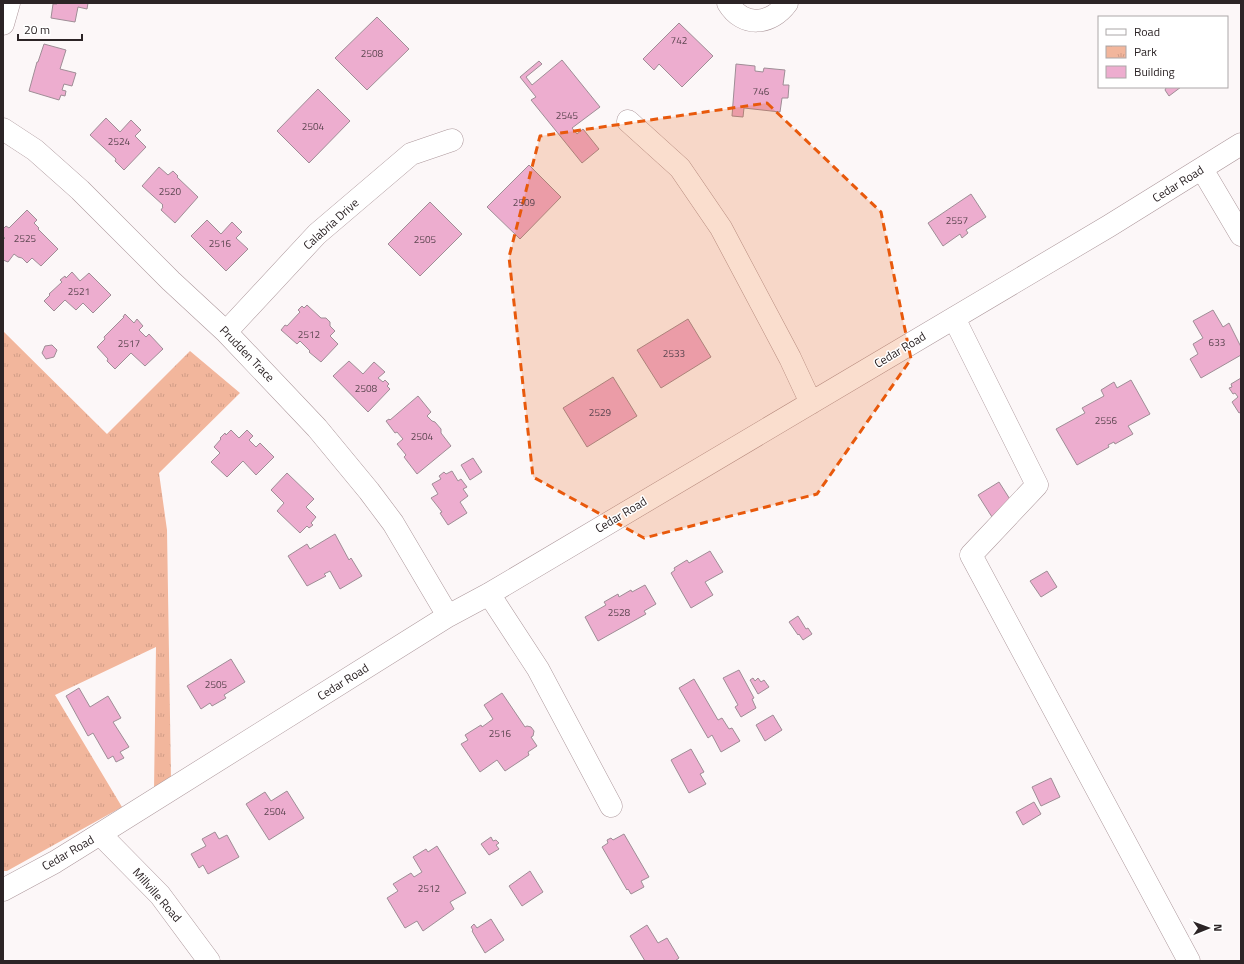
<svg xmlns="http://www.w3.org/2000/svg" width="1244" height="964" font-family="'Titillium Web',sans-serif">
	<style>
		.park { fill: url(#park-tufts) }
		.building { fill: #edadcf; stroke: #9f8d96 }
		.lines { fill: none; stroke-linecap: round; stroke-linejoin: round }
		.minor-casing { stroke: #ad989c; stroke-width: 23 }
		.minor { stroke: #fff; stroke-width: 22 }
		.marked { fill: #e8590c; fill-opacity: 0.2; stroke: #e8590c; stroke-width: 3; stroke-dasharray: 8 5; stroke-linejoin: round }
		.labels { text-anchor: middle; stroke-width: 3; stroke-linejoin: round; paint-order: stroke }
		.number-label { font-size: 10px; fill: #5c4650 }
		.street-label { font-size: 12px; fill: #2c2426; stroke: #fff }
	</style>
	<defs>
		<pattern id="park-tufts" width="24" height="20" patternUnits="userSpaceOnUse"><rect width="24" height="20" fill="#f2b69c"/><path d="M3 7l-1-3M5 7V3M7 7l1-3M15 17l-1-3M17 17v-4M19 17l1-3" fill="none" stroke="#d09c86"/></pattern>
	</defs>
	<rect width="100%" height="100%" fill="#fcf7f8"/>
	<!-- park -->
	<path class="park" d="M3,331L107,434L190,351L240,393L159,473L167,530L171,779L154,791L156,647L55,695L122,807L7,871H3Z"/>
	<!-- building -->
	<path class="building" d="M58,3H88L87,9L78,7L75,22L51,18L53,4H57Z
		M377,17L409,49L367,90L335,58Z
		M679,23L713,56L682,87L659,64L654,70L643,59Z
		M44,44L66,50L60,69L76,73L72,86L64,84L62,90L66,91L65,96L61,95L59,100L29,91L37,62H38Z
		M562,60L600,107L572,128L577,134L583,129L599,149L582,163L531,100L536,97L520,77L539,61L542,64L526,77L532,85Z
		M736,64L755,66V71L763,72L764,68L785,70L783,85H789L788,98H782L780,112L744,108L743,117L732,116Z
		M1165,87H1181L1169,96L1165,90L1166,88Z
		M318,89L350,121L309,163L277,131Z
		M106,118L120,132L131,120L141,130L135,136L146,147L124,170L115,161L116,159L90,135Z
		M529,165L561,197L520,239L487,207Z
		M159,167L168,175L173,171L178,176L177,177L198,197L175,223L161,210L163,207L162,206L163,205L142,186Z
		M971,194L986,217L966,230L968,233L962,238L960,234L943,246L928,223Z
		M430,202L462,234L420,276L388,244Z
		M27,210L37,220L34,223L39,228L38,229L58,249L41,266L32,258L27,263L22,258L18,257L14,254L8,262L3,260V240L5,238L3,237V229L6,226L9,228Z
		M207,220L221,234L232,222L242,232L236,238L248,249L226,271L191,236Z
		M72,272L80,281L89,273L111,295L93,313L83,303L76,310L65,300L54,311L44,301L50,295L49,294L62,282L60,280L65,276L66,278Z
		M307,305L321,318H326L330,322V326L335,331L330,336L338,344L321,362L309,352L310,351L300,341L297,344L281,330L285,325L287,326L300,312L298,310L302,306L304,308Z
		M1213,310L1223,327L1229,323L1241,347V355L1201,378L1190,359L1198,354L1193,344L1203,338L1193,321Z
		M125,314L134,323L137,319L143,326L139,330L146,337L149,334L163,349L145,366L131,353L115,369L107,361L108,359L97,347L105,339L104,337L124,317H123Z
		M688,319L711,357L661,388L637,350Z
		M52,345L57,350L54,357L46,359L42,353L45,346Z
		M349,361L363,374L374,362L385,372L378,378L383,382L385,380L389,384L387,386L390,389L368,412L333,376Z
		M613,377L637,416L587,447L563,408Z
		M1241,378V412L1239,413L1232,402L1238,397L1235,393L1233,394L1229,388L1232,387L1231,384Z
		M1131,380L1150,414L1128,426L1133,434L1115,444L1114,442L1108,445L1109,447L1077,465L1056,429L1085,413L1082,408L1104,396L1101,390L1114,382L1117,388Z
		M418,396L431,412L427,416L432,421L435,422L441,429V433L451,446L417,474L404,457L406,455L397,444L403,439L397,432L395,433L386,421L389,419L390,420Z
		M231,430L239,438L247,430L253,436L249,440L256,447L260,443L274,457L256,475L243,461L227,477L211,462L220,453L214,447L221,439L220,438L225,433L226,435Z
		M473,458L482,472L470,480L461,465Z
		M452,471L458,481L461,479L467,487L463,489L468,496L460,502L467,513L448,525L440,513L442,512L431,498L438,494L432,484L441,479L439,476L444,472L446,474Z
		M287,473L314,499L306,507L316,517L311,523L313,525L309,528L307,526L300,533L277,511L284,503L271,490Z
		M999,482L1013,504L992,517L978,495Z
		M335,534L349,560L351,558L362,576L340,589L330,571L324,574L326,576L307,586L288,556L307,544L310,549Z
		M710,551L723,572L705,582L713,595L691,608L671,573L675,570L674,568L687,560L689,563Z
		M1047,571L1057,587L1041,597L1030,581Z
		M645,585L656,604L644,611L646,614L598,641L585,617L606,605L604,602L618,594L619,597L631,590L632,592Z
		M798,616L806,629L808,628L812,634L803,640L799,634L798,635L789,622Z
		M231,659L245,682L224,695L226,698L212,706L210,703L201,709L187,686Z
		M739,670L754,698L752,699L756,708L741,717L735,707L738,705L723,678Z
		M753,678L755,681L758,678L761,682L764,680L769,687L758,694L750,680Z
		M694,679L718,720L722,718L729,729L732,728L740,741L721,752L712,735L708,738L679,688Z
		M79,688L90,707L108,696L121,718L113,722L129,747L120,752L124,758L116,762L113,756L108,759L93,733L88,736L66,696Z
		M502,693L525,727L527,726L531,727L534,731L533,736L531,737L537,746L528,752L529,755L505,771L497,760L480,772L461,744L468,740L465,735L481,725L482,727L493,719L484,705Z
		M773,715L782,730L765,741L756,725Z
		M691,749L704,772L700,774L706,784L689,793L671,760Z
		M1051,778L1060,797L1041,806L1032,787Z
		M287,791L304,818L269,840L246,804L265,792L271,801Z
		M1034,802L1041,814L1023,825L1016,812Z
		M215,832L219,839L227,835L239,857L208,874L203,865L199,868L191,854L206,846L202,839Z
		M624,834L649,877L641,881L644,887L631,894L628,889L627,890L602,847L608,843L607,840L611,838L613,840Z
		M491,837L493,841L496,840L499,843L496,845L499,849L489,855L481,844Z
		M437,846L466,893L450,902L454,909L423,931L417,921L405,928L387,898L398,891L393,884L411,873L414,877L422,872L413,857L426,849L428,852Z
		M530,871L543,892L522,906L509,886Z
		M491,919L504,940L485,953L472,931L473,930L471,927L474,924L477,928Z
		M647,925L658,943L667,938L679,958L675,961H645L630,936Z"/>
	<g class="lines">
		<defs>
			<path id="minor" d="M728,3C743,28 771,25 787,3
				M3,24L9,3
				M628,121L680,168L721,228L790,358L811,403
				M3,129L35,150L80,190L171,281L226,332L317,428L369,491L393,523L448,616
				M1202,169L1241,235
				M954,318L1037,485L971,555L1189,961
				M226,332L317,234L411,154L452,140
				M489,594L538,669L611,806
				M100,834L160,895L209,961
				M3,890L55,862L100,834L448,616L489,594L1109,226L1241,144"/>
		</defs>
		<!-- minor casing -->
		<use href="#minor" class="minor-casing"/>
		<!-- minor -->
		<use href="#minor" class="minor"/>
	</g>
	<!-- marked area -->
	<path class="marked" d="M767,103L881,212L911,359L817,494L644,538L533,477L509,257L540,136Z"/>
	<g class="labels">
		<!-- number labels -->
		<g class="number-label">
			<text x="679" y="44">742</text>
			<text x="372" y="57">2508</text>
			<text x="761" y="95">746</text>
			<text x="567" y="119">2545</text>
			<text x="313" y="130">2504</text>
			<text x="119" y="145">2524</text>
			<text x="170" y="195">2520</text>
			<text x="524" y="206">2509</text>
			<text x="957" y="224">2557</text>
			<text x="25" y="242">2525</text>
			<text x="425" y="243">2505</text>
			<text x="220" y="247">2516</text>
			<text x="79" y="295">2521</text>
			<text x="309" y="338">2512</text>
			<text x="1217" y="346">633</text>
			<text x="129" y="347">2517</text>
			<text x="674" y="357">2533</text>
			<text x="366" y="392">2508</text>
			<text x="600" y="416">2529</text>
			<text x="1106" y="424">2556</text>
			<text x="422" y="440">2504</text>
			<text x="619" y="616">2528</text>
			<text x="216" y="688">2505</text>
			<text x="500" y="737">2516</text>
			<text x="275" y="815">2504</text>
			<text x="429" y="892">2512</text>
		</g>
		<!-- street labels -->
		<g class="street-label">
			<text transform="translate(1178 184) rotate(-32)" y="4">Cedar Road</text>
			<text transform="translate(331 224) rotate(-42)" y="4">Calabria Drive</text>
			<text transform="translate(900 350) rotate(-31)" y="4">Cedar Road</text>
			<text transform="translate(247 354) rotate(46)" y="4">Prudden Trace</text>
			<text transform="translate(621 515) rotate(-31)" y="4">Cedar Road</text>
			<text transform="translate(343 682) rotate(-32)" y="4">Cedar Road</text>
			<text transform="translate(68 853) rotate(-30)" y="4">Cedar Road</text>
			<text transform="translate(157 895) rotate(49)" y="4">Millville Road</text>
		</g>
	</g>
	<!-- border -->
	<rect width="1244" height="964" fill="none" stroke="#2c2426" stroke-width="8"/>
	<!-- legend -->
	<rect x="1098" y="16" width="130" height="72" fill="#ffffff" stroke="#aba7a8"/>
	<rect x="1106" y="29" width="20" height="6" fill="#ffffff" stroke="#aba7a8"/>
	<text x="1134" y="36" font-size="12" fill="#2c2426">Road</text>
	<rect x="1106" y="46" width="20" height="12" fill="url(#park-tufts)" stroke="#aba7a8"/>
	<text x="1134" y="56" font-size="12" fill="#2c2426">Park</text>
	<rect x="1106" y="66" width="20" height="12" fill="#edadcf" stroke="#aba7a8"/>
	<text x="1134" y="76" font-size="12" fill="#2c2426">Building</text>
	<!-- north arrow -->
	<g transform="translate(1208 928) rotate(89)" stroke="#ffffff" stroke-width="3" paint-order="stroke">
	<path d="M0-3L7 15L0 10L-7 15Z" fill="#2c2426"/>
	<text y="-6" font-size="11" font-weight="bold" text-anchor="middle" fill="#2c2426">N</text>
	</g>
	<!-- scale -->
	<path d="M18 34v6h64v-6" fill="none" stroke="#2c2426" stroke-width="2"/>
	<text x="24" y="34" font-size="12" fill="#2c2426" stroke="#ffffff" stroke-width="3" paint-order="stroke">20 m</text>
</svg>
